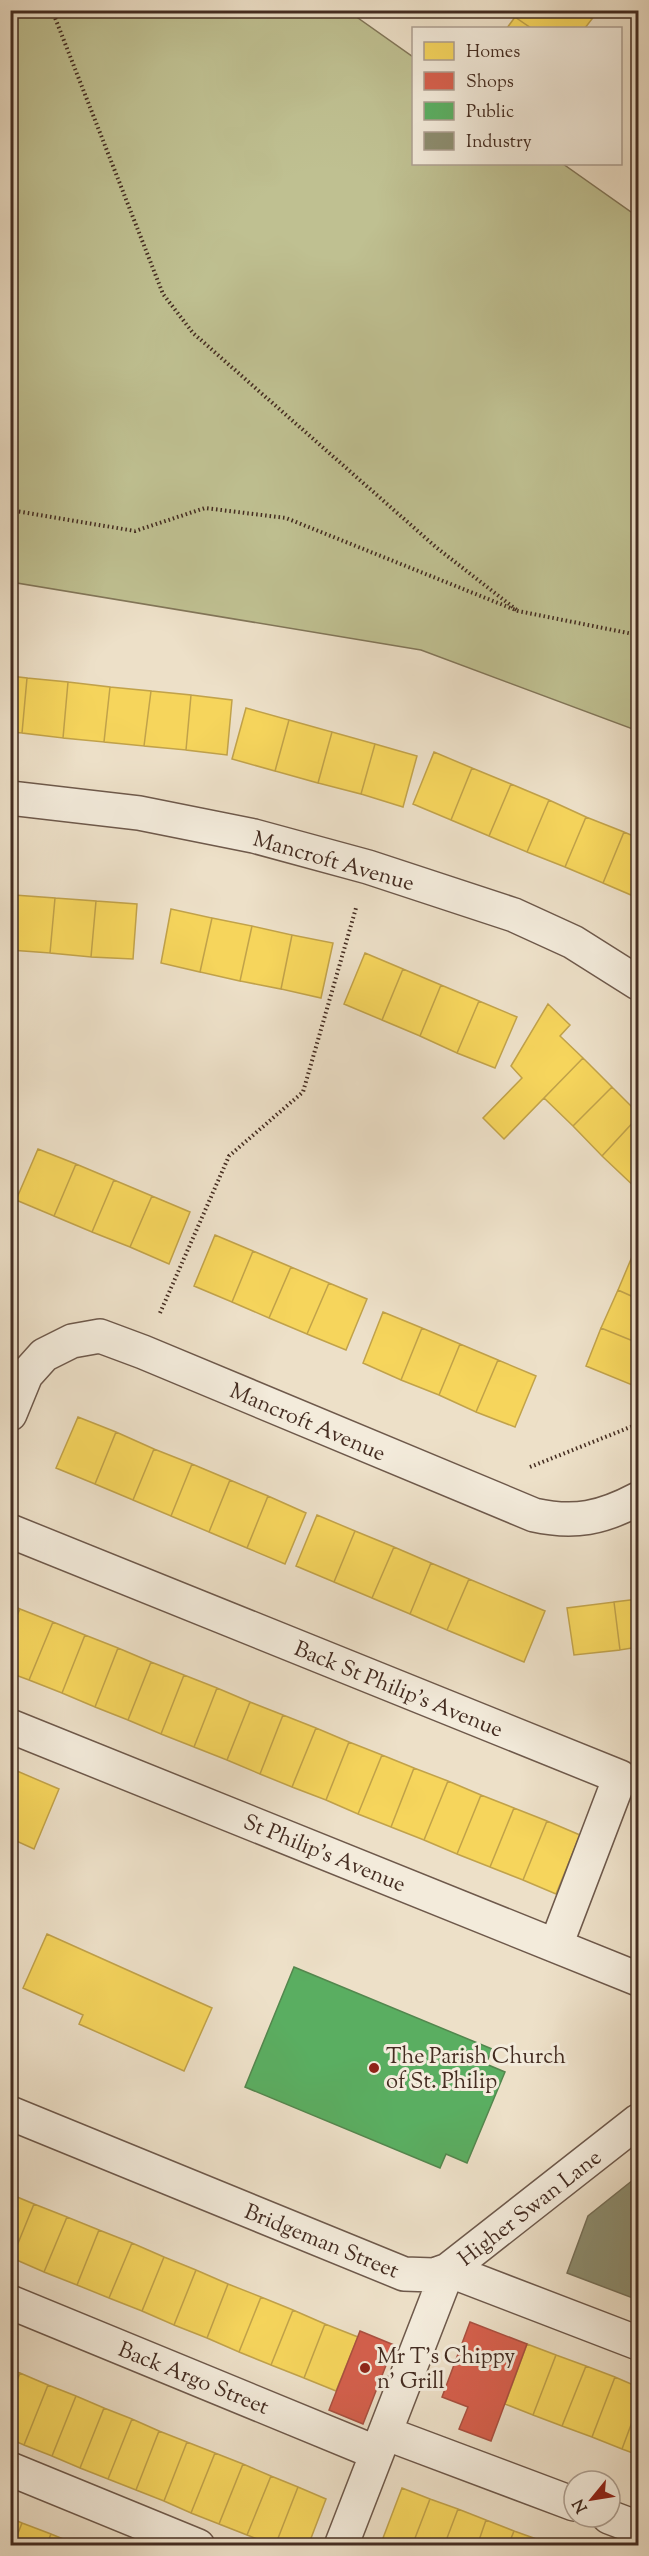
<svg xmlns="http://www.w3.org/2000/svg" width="649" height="2556" font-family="'Sorts Mill Goudy',serif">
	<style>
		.green { fill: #bfc091; stroke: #827659; stroke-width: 1.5 }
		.homes { fill: #f6d55c; stroke: #c1a24a; stroke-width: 1.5 }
		.shops { fill: #d6604d; stroke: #aa5040; stroke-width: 1.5 }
		.public { fill: #5aae61; stroke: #53874e; stroke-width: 1.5 }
		.industry { fill: #8c8c6e; stroke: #766f57; stroke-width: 1.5 }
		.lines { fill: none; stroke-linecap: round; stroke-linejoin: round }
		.minor-casing { stroke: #6e594b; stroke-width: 36 }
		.path { stroke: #442c21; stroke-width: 4; stroke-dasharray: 1.5 3; stroke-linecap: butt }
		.minor { stroke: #f3ebdb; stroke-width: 33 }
		.poi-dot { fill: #8f2418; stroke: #f3ebdb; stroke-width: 2 }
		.labels { text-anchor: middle; stroke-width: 6; stroke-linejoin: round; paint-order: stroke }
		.street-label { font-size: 22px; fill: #442c21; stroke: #f3ebdb }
		.poi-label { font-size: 22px; fill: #442c21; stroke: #f3ebdb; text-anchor: start }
	</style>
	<rect width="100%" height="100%" fill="#ede0c8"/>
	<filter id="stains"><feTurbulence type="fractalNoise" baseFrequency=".00333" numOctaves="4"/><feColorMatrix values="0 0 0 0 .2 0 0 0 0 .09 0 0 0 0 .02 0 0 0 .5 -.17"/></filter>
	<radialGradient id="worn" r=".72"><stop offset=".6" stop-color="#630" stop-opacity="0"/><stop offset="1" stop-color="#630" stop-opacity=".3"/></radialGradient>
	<!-- green -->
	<path class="green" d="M10,11H348L413,57L414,164H563L638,217V731L421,650L11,582Z"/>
	<!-- homes -->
	<path class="homes" d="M519,10H580L592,19L585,28H531L515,17Z
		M580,10H598L592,19Z
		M515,17L531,28H507Z
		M10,676L27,678L22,733L10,732Z
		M27,678L68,682L63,738L22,733Z
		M68,682L110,687L104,742L63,738Z
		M110,687L151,691L144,746L104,742Z
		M151,691L191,695L186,750L144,746Z
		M191,695L232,700L227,755L186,750Z
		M246,708L289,720L275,771L232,759Z
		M289,720L332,732L318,783L275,771Z
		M332,732L375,744L361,794L318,783Z
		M375,744L417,756L403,807L361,794Z
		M434,752L472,768L451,820L413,804Z
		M472,768L511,784L489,836L451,820Z
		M511,784L549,800L527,852L489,836Z
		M549,800L586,817L565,867L527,852Z
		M586,817L624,832L603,883L565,867Z
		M624,832L638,838V898L603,883Z
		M10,895H14L10,934Z
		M14,895L55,898L50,953L10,950Z
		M55,898L96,901L91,957L50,953Z
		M96,901L137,904L133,959L91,957Z
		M171,909L212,918L200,972L161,963Z
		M212,918L252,926L240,981L200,972Z
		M252,926L292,935L281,989L240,981Z
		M292,935L333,943L321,998L281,989Z
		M365,953L403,969L382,1020L344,1004Z
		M403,969L441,985L420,1036L382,1020Z
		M441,985L479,1001L457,1053L420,1036Z
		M479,1001L517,1017L495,1068L457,1053Z
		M548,1004L570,1025L560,1036L583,1058L504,1139L483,1118L522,1078L511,1066Z
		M583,1058L612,1087L573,1126L544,1098Z
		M612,1087L638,1113V1117L602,1156L573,1126Z
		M638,1117V1190L602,1156Z
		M38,1149L76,1164L54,1216L16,1200Z
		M76,1164L114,1180L92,1232L54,1216Z
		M114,1180L152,1196L130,1247L92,1232Z
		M152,1196L190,1212L169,1264L130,1247Z
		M215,1235L253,1251L232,1302L194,1286Z
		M253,1251L291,1267L269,1318L232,1302Z
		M634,1252L638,1254V1299L618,1290Z
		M291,1267L329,1283L307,1334L269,1318Z
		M329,1283L367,1299L346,1350L307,1334Z
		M618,1290L638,1299V1343L601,1328Z
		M383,1312L422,1328L401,1380L363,1363Z
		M422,1328L460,1344L439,1395L401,1380Z
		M601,1328L638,1343L637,1387L586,1366Z
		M460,1344L498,1360L476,1412L439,1395Z
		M498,1360L536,1376L515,1427L476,1412Z
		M78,1417L116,1432L95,1484L56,1468Z
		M116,1432L154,1449L133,1500L95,1484Z
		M154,1449L192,1464L171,1516L133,1500Z
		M192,1464L230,1480L209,1532L171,1516Z
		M230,1480L268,1496L247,1548L209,1532Z
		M268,1496L306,1513L285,1564L247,1548Z
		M317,1515L355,1531L334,1582L296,1566Z
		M355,1531L394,1547L372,1598L334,1582Z
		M394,1547L431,1563L410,1614L372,1598Z
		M431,1563L469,1579L447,1630L410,1614Z
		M469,1579L545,1611L524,1662L447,1630Z
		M638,1599V1647L620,1650L614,1602Z
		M614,1602L620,1650L574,1655L567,1608Z
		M10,1605L20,1609L10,1631Z
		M20,1609L53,1622L29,1680L10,1673V1631Z
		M53,1622L85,1635L62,1693L29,1680Z
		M85,1635L118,1648L95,1707L62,1693Z
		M118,1648L151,1662L128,1720L95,1707Z
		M151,1662L184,1675L161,1734L128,1720Z
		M184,1675L217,1688L194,1747L161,1734Z
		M217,1688L250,1702L227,1760L194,1747Z
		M250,1702L283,1715L260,1774L227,1760Z
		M283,1715L316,1728L292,1787L260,1774Z
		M316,1728L349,1742L326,1800L292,1787Z
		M349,1742L382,1755L358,1814L326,1800Z
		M382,1755L414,1768L391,1827L358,1814Z
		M10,1768L59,1789L34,1849L12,1839L10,1843Z
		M414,1768L448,1781L424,1840L391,1827Z
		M448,1781L481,1795L457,1854L424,1840Z
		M481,1795L514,1808L490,1867L457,1854Z
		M514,1808L547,1821L523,1880L490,1867Z
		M547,1821L580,1835L556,1894L523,1880Z
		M47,1934L212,2008L184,2071L79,2024L83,2015L23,1988Z
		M10,2194L34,2204L12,2258H10Z
		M34,2204L67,2217L44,2272L12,2258Z
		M67,2217L99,2230L77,2285L44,2272Z
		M99,2230L132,2243L109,2298L77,2285Z
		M132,2243L164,2257L142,2311L109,2298Z
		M164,2257L196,2270L174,2325L142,2311Z
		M196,2270L228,2284L207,2338L174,2325Z
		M228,2284L261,2297L239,2352L207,2338Z
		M261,2297L293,2310L271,2365L239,2352Z
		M293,2310L325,2324L304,2378L271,2365Z
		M325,2324L358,2337L336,2391L304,2378Z
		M527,2344L556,2355L533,2415L505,2404Z
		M556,2355L586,2366L562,2426L533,2415Z
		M586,2366L615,2377L592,2437L562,2426Z
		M10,2370L20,2373L10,2397Z
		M20,2373L48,2385L24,2445L10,2439V2397Z
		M615,2377L638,2387V2406L622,2449L592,2437Z
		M48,2385L76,2396L52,2456L24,2445Z
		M76,2396L104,2408L80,2468L52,2456Z
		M638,2406V2455L622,2449Z
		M104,2408L132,2419L108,2479L80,2468Z
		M132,2419L159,2431L136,2490L108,2479Z
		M159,2431L187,2442L164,2501L136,2490Z
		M187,2442L215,2453L191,2513L164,2501Z
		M215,2453L243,2464L219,2524L191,2513Z
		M243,2464L271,2476L247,2535L219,2524Z
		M271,2476L298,2487L275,2546L247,2535Z
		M298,2487L326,2499L308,2546H275Z
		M402,2488L430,2499L412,2546H380Z
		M430,2499L458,2509L444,2546H412Z
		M458,2509L486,2520L477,2546H444Z
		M10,2518L22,2523L13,2546H10Z
		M486,2520L514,2531L508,2546H477Z
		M22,2523L51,2534L46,2546H13Z
		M514,2531L542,2541L540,2546H508Z
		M51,2534L78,2545V2546H46Z"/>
	<!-- shops -->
	<path class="shops" d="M470,2322L527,2344L491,2441L459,2429L468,2407L442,2397Z
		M360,2331L394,2345L363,2424L329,2410Z"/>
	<!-- public -->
	<path class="public" d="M294,1967L492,2049L486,2064L505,2072L467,2163L446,2154L440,2168L245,2087Z"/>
	<!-- industry -->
	<path class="industry" d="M638,2176V2300L567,2273L588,2216Z"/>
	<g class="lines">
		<defs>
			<path id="minor" d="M10,798L139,813L254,836L368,867L514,915L573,942L638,983
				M10,1414L26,1375L44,1355L72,1341L100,1336L143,1352L534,1515C575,1524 602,1518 638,1499
				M10,1531L620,1777L556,1945
				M10,1726L638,1979
				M10,2113L404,2274L434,2275L448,2270L638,2343
				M448,2270L638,2121
				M10,2302L377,2453
				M385,2433L574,2504
				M10,2469L198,2546
				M609,2517L638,2528
				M341,2546L448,2270"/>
		</defs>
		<!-- minor casing -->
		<use href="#minor" class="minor-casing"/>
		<!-- path -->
		<path class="path" d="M52,10L163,294L193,333L437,548L518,611
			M10,510L135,531L205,508L286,518L518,611L638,635
			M160,1313L229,1156L303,1092L356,908
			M530,1467L638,1424"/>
		<!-- minor -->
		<use href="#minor" class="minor"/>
	</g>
	<!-- markers -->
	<g class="poi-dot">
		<circle cx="374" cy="2068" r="6"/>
		<circle cx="365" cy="2368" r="6"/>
	</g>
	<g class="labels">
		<!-- street labels -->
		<g class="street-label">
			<text transform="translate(334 860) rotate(16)" y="8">Mancroft Avenue</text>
			<text transform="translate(308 1421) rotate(23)" y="8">Mancroft Avenue</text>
			<text transform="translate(399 1688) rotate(22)" y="8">Back St Philip's Avenue</text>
			<text transform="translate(325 1852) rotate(22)" y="8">St Philip's Avenue</text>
			<text transform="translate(529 2207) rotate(-38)" y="8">Higher Swan Lane</text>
			<text transform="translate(322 2240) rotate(22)" y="8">Bridgeman Street</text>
			<text transform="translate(194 2377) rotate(22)" y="8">Back Argo Street</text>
		</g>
		<!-- poi labels -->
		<g class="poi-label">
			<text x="386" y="2063">The Parish Church<tspan x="386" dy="25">of St. Philip</tspan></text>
			<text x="377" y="2363">Mr T's Chippy<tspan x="377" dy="25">n' Grill</tspan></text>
		</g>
	</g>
	<!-- margin -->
	<rect width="649" height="2556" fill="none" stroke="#ede0c8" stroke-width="36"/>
	<rect x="12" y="12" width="625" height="2532" fill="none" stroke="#442c21" stroke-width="3"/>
	<rect x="18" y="18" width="613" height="2520" fill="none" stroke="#442c21" stroke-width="1.5"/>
	<!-- legend -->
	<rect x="412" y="27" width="210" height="138" fill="#f3ebdb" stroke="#ad9f91" stroke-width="1.5"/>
	<rect x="424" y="42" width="30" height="18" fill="#f6d55c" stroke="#ad9f91" stroke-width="1.5"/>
	<text x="466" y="57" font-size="18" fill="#442c21">Homes</text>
	<rect x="424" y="72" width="30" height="18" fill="#d6604d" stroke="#ad9f91" stroke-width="1.5"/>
	<text x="466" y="87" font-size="18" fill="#442c21">Shops</text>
	<rect x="424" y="102" width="30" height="18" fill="#5aae61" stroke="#ad9f91" stroke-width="1.5"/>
	<text x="466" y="117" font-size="18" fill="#442c21">Public</text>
	<rect x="424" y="132" width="30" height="18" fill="#8c8c6e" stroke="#ad9f91" stroke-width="1.5"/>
	<text x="466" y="147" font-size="18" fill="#442c21">Industry</text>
	<!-- north arrow -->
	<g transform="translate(592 2499) rotate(240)"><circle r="28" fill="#f3ebdb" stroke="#ad9f91" stroke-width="1.5"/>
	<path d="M0-4.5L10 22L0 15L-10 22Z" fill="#8f2418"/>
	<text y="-9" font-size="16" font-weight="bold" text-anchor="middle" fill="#442c21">N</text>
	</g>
	<rect width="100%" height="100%" filter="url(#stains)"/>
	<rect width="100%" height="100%" fill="url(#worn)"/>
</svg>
